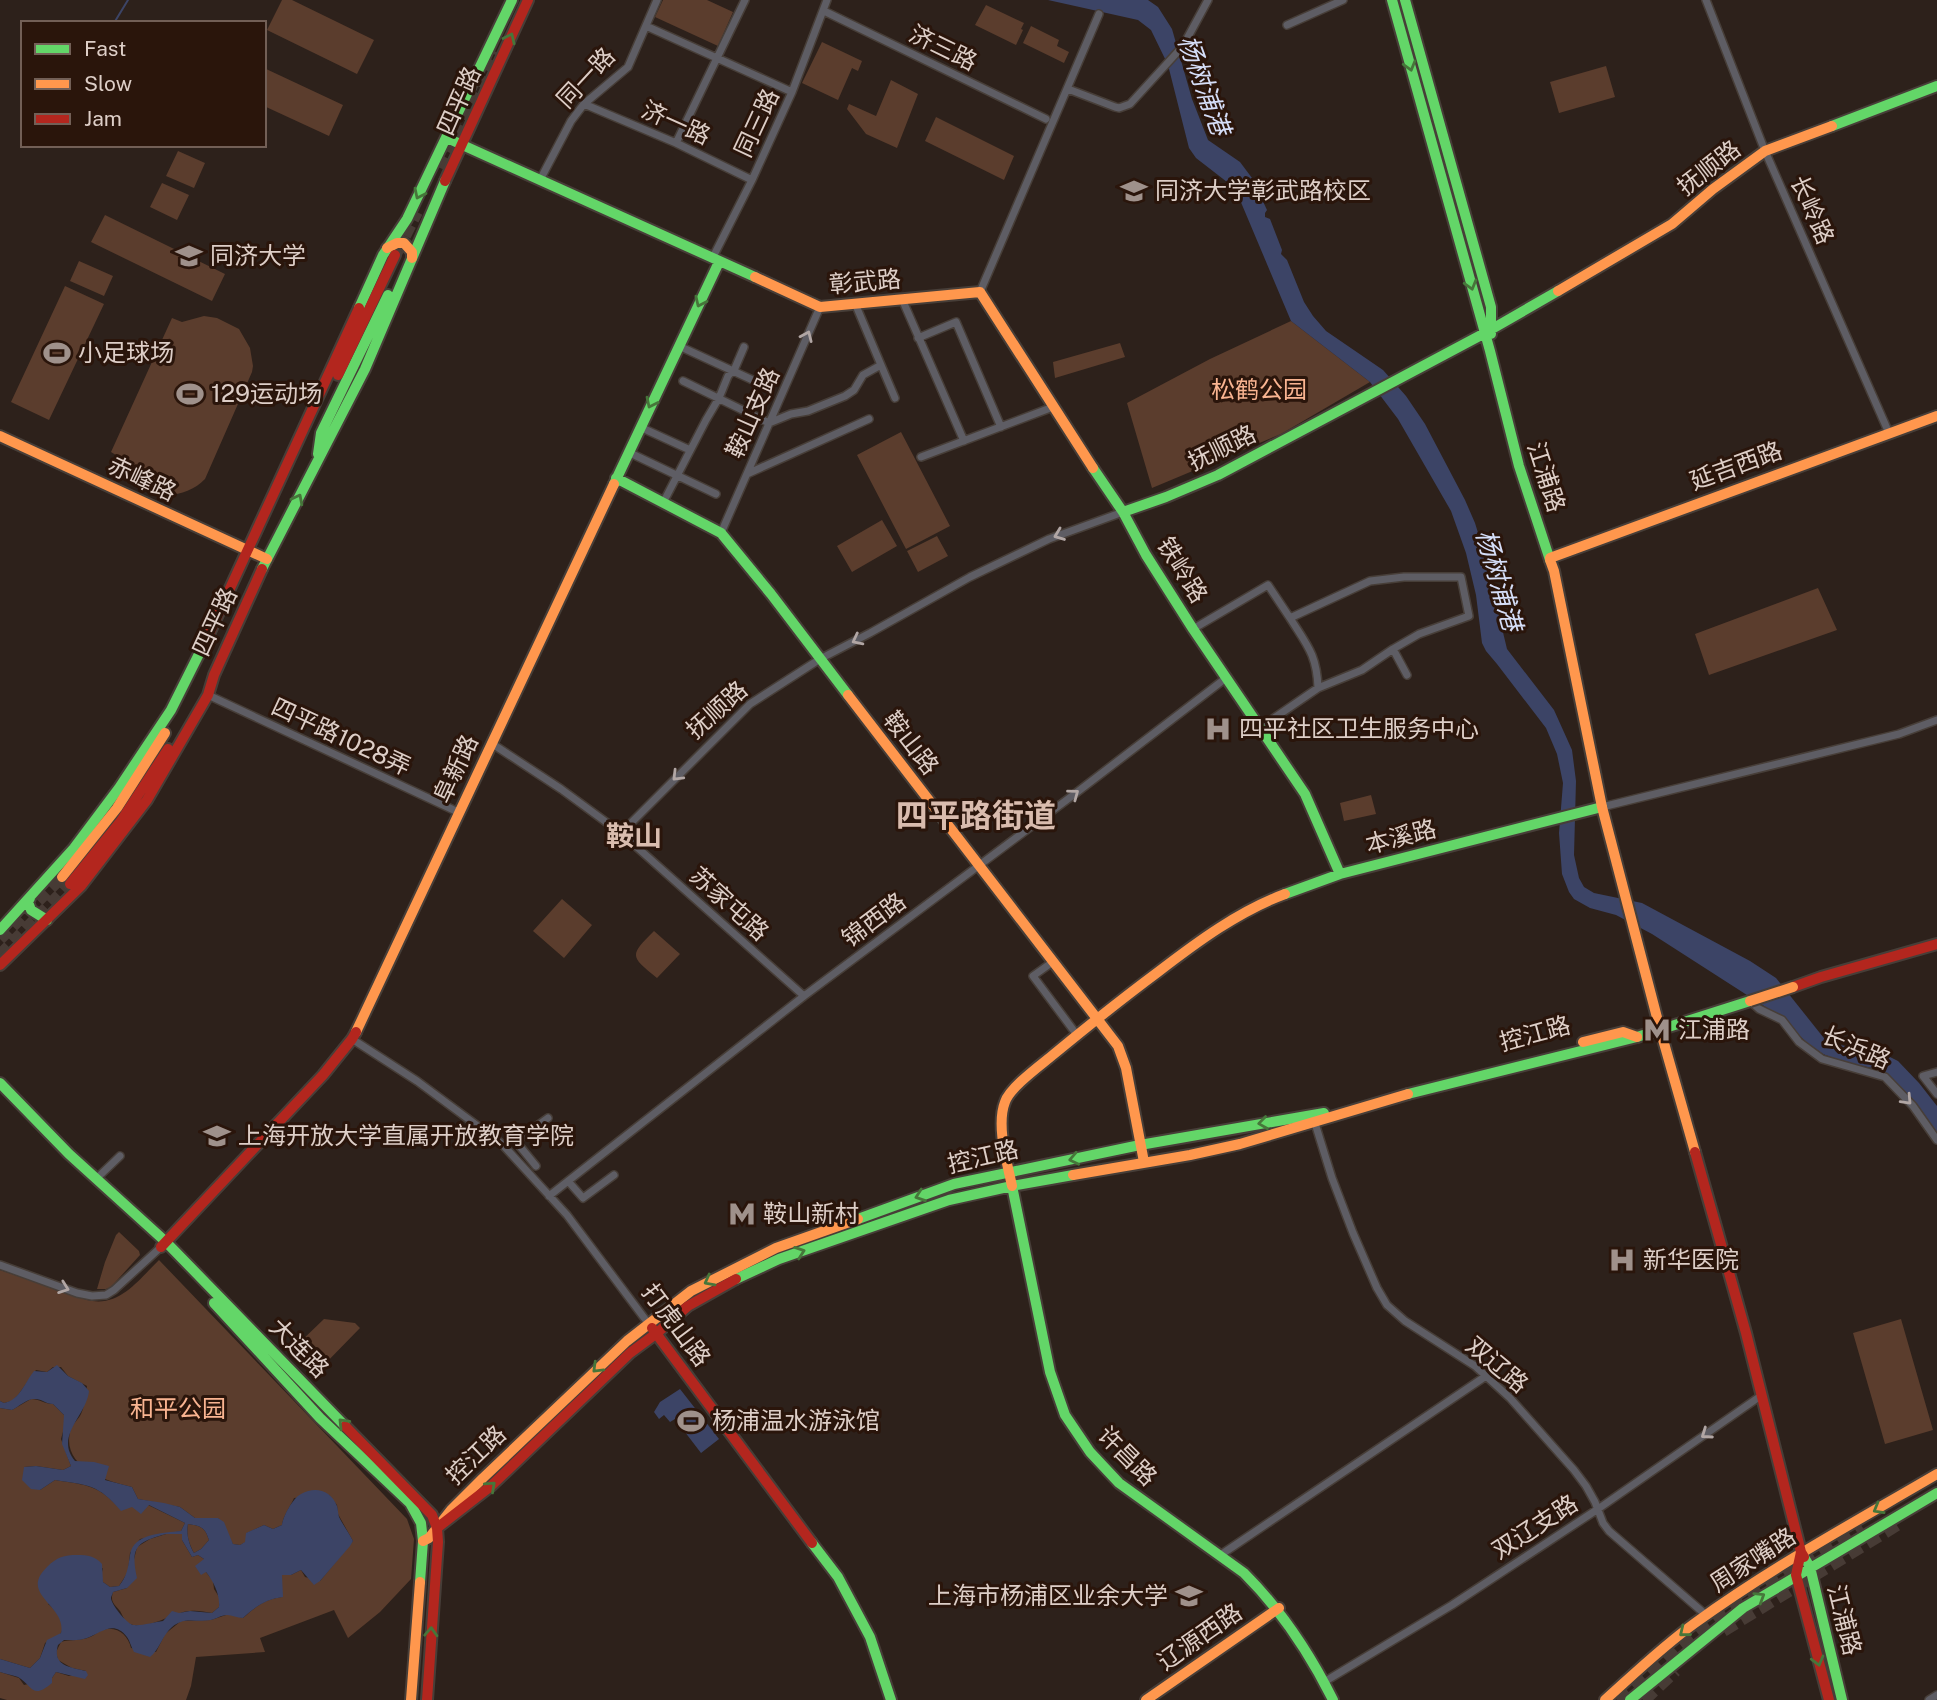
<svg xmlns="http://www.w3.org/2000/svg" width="1937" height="1700" font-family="'Public Sans','Noto Sans SC',sans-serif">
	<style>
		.green { fill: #5b3d2d }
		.water { fill: #3c4466; fill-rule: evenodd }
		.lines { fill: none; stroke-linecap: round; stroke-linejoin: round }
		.stream { stroke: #3c4466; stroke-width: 2 }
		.primary-tunnel { stroke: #473b35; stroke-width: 12; stroke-dasharray: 12 6; stroke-linecap: butt }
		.highway-tunnel { stroke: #473b35; stroke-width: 14; stroke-dasharray: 14 7; stroke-linecap: butt }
		.street-casing { stroke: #473e38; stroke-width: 10 }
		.fast-casing { stroke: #473e38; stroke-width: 14 }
		.slow-casing { stroke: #473e38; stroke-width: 14 }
		.jam-casing { stroke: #473e38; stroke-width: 14 }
		.street { stroke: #5e5d64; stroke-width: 7 }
		.fast { stroke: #63d668; stroke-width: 10 }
		.slow { stroke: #ff974d; stroke-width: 10 }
		.jam { stroke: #b3261e; stroke-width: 10 }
		.slow-bridge-casing { stroke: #473e38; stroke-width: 14; stroke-linecap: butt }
		.slow-bridge { stroke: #ff974d; stroke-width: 10 }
		.oneway { stroke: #46763a }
		.oneway2 { stroke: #b1a6a4 }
		.labels { text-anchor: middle; stroke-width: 6; stroke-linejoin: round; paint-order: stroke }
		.street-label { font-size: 24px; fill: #ddcec7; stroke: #2a150b }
		.poi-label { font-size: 24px; fill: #ddcec7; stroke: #2a150b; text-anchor: start }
		.park-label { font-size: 24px; fill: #f9b491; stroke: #2a150b }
		.water-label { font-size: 26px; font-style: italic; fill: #d5def8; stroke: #2a150b }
		.quarter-label { font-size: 28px; font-weight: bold; fill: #d9bcae; stroke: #2a150b }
		.district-label { font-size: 32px; font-weight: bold; fill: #d9bcae; stroke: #2a150b }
	</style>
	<rect width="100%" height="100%" fill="#2d211b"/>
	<!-- green -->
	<path class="green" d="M282,0H292L374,40L357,74L267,30Z
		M663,0H707L733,12L718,46L655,17Z
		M986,5L1024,23L1021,29L1023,30L1016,45L975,25Z
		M1031,26L1059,40L1057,46L1069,52L1064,63L1023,43Z
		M822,42L862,61L858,71L852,68L838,100L802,83Z
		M1606,66L1615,97L1559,113L1550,82Z
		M264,68L343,105L329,136L264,106Z
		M891,80L918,94L897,148L866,134L847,109L849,104L876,116Z
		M936,117L1014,156L1004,180L925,141Z
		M178,151L205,163L194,188L166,176Z
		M162,183L189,195L177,220L150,207Z
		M105,215L225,274L212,301L91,242Z
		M79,261L113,276L104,296L70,281Z
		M65,286L104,304L49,420L11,402Z
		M204,316L217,318L239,329L250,348L253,366L252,372L205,479C178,507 128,496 119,457L111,452L172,318L182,322Z
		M1291,321L1370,382L1281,434L1152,488L1127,403L1210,359Z
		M1120,343L1125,357L1055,378L1053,362Z
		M901,432L950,526L906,549L857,455Z
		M882,520L897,546L852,572L837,546Z
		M937,536L948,556L918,572L907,551Z
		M1818,588L1837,630L1709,675L1695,634Z
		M1371,795L1376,814L1344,821L1340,803Z
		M562,899L592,925L564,958L533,931Z
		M654,931L680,954L657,978C630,956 629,956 654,931Z
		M119,1232L139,1251L140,1255L111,1287L106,1289H97L105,1262L116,1235Z
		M159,1260L407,1519L414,1539L411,1579L380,1612L348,1638L334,1610L260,1638L265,1652L196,1657L191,1686L186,1700H7L0,1698V1672L19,1678L24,1685L52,1678L56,1672L69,1676L86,1671L72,1668L58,1660L56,1652L61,1642C70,1639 82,1641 90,1637C94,1636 97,1632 100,1631C115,1624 128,1634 131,1648L156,1652L165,1634L181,1621L211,1620L229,1614L243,1618C255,1607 265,1599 282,1597L281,1575H291L301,1570L305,1577L320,1581L353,1541L338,1514L337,1505L329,1495L294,1498C290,1507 283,1516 282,1525L273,1529L264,1525L247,1533L246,1542L240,1545L233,1544L218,1518H195L180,1507L138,1499L132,1487C105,1481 62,1467 70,1432C72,1424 78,1420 81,1414C85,1406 85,1395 87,1386L68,1376L61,1367H53L47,1372L36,1370L18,1395L12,1401L4,1403L0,1401V1270L87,1300C120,1308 138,1280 159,1260Z
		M324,1319L355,1323L360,1328L320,1369L298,1348V1344Z
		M1901,1319L1933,1430L1885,1444L1853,1333Z
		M31,1399C39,1399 45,1404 53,1404L64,1415V1428L61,1439L71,1466L63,1470L36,1466L24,1467L40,1490L55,1480C87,1485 99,1485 121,1510L132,1506L148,1505L185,1523L181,1531L140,1539L130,1553L128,1572L119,1586L110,1587L103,1582L101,1576L103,1568L48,1604C55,1609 68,1625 60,1634C57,1638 49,1640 45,1643L40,1658L30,1668L0,1659V1408L12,1410Z
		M188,1524C201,1526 205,1527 209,1540L201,1549L194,1553C189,1543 186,1535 188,1524Z
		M166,1534H182V1540L192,1557L198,1555L204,1559L206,1572L213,1581L214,1589L219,1597V1607L212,1613C205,1612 197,1610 190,1611C172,1612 149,1631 130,1624C124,1621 123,1616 120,1611C114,1604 110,1602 113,1592L127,1588L137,1547L150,1539Z"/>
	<!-- water -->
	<path class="water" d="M1048,0H1148L1158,7L1172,29L1192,99L1208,140L1240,162L1252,178L1267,210L1265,213V217L1270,219L1282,250L1281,254L1287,260L1304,302L1313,316L1326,331L1383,370L1406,396L1425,424L1465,500L1475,523L1483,549L1507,649L1554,710L1572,750L1576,781L1574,855L1579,878L1584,887L1594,893L1642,903L1750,961L1776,978L1827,1042L1886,1055L1898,1061L1919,1083L1937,1106V1133L1923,1114L1885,1074L1877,1069L1843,1062L1823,1054L1807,1043L1781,1017L1652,934L1616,915L1590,908L1574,899L1569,892L1562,874L1559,833L1563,783L1557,754L1546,728L1497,664L1486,651L1482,643L1476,595L1466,553L1451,511L1398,419L1370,382L1291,321L1240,200L1227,182L1196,158L1189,148L1168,65L1151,30L1138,20Z
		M57,1365L68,1376L82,1383L89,1391C87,1415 54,1436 75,1461L94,1462L109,1466L105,1480L132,1487L138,1499L164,1503L180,1507L195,1518H218L224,1522L233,1544L240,1545L245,1542L246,1533L264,1525L273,1529L282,1525C283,1516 293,1498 301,1494C315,1486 331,1490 337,1506C338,1509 338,1513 339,1517C343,1525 349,1533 353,1541L350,1546L320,1581L314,1585L301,1570L291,1575H282L283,1597C266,1599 255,1607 243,1618C237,1618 232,1615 227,1615C221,1615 216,1619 211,1620C194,1623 183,1615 169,1630C161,1639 159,1650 150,1657L134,1652C131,1647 130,1641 127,1637C113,1619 100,1634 87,1638C79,1641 72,1640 64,1640L58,1645C52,1666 70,1667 86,1671L88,1675L85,1679L56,1672L52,1678V1683C32,1700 33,1686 18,1677C13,1675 5,1674 0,1672V1659L30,1668L40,1658L47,1640L61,1633C67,1605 18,1595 47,1567C57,1557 64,1555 77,1555C88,1555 95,1556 102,1564L103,1582L110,1587L119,1586C127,1576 128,1568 130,1555C133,1533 164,1533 181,1531L185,1523L149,1505L141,1514L132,1507L121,1511C98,1484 88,1485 55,1480L40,1490L31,1489L22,1480L24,1467L36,1466L63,1470L71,1466L62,1444L64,1415L53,1404C46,1404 42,1399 35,1399C28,1398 18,1407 12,1410L0,1408V1401L4,1403C20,1400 25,1382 34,1371L47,1372ZM188,1524C201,1526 205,1527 209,1540L201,1549L194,1553C189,1544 186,1534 188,1524ZM166,1534H182V1540L192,1557L198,1555L204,1559L195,1566L201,1575L206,1572C214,1582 220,1595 219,1607L212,1613L190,1611L179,1613L172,1611L163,1621C154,1622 142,1626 133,1625C126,1623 111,1604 111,1598C111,1596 113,1594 113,1592L127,1588L137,1578C130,1546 137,1542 166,1534Z
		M680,1389L719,1439L701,1453L675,1419L670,1422L664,1415L659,1419L654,1412L660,1402Z"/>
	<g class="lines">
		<!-- stream -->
		<path class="stream" d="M114,23L128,0"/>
		<!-- primary-tunnel -->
		<path class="primary-tunnel" d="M438,167L494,51
			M397,252L417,212
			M0,939L62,877
			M0,955L70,884"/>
		<!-- highway-tunnel -->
		<path class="highway-tunnel" d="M1723,1630L1897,1524
			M1617,1700L1679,1643L1717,1614L1861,1525
			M1643,1700L1675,1670"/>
		<defs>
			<path id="street" d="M1706,0L1765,151L1889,433
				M824,11L1046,119
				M1287,25L1343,0
				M646,26L792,92
				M1068,89L1115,107L1119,108L1130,104L1183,46L1208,0
				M584,104L676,143L752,180
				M676,143L745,0
				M540,180L571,121L584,104L628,67L657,0
				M712,259L752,180L792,92L827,0
				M980,292L1099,14
				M902,299L964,441
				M918,338L956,322L1001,427
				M679,346L759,383
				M881,365L895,398
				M683,381L769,423L791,414L808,411L845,396L854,390L863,375L881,365L857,308
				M640,427L690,450
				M628,452L716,494
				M921,457L1053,407
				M747,474L869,419
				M663,503L706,420L719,398L728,376L735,368L744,347
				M721,533L820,307
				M1290,618C1307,645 1317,655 1318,688
				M1193,629L1268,585L1290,618L1370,581L1404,577H1461L1469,616L1419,634L1393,649L1362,670L1318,688L1261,727
				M1393,649L1407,675
				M208,695L458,812
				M491,743L561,789L621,833L804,996
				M1602,807L1899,734L1937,720
				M621,833L750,704L820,659L870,633L970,577L1049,539L1123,512
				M1054,961L1033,976L1077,1035
				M1750,1001L1759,1009L1782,1020L1799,1042L1822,1059L1885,1077L1913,1106L1937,1140
				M352,1039L417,1081L502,1144L567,1215L648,1323
				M1937,1072L1923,1076L1937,1094
				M1314,1120L1332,1178L1353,1233L1377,1288L1387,1305L1405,1321L1475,1366L1510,1398L1574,1470L1586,1486L1595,1502L1603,1523L1609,1531L1706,1615
				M536,1166L518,1144L519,1139L548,1118
				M96,1179L120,1156
				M568,1181L583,1198L614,1175
				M549,1196L804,996L1076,793L1226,678
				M0,1265L77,1293L92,1296L106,1295L114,1290L161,1247
				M1219,1556L1486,1376
				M1324,1682L1452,1605L1598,1509L1762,1395
				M1929,1700L1937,1695"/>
			<path id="fast" d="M1392,0L1490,351L1519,466L1550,560
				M1405,0L1491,307V334
				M1832,126L1937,86
				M447,138L755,277
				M359,308L383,255L407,219L512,0
				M318,454L321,433L388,295
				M1093,468L1123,512L1146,555L1193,629L1305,794L1340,874
				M616,478L721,533L771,594L848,695
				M614,484L719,262
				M1123,512L1166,497L1218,475L1485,333L1558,291
				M262,569L365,369L445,181
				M1285,894L1340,874L1602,807
				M30,898L28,902L31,910L47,920
				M0,930L74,848L119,788L171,710L209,634
				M0,1083L69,1154L166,1242L345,1426
				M1408,1094L1637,1037L1750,1001
				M1012,1186L1050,1372L1065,1415L1090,1452L1119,1483L1244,1573C1282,1611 1309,1652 1333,1700
				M858,1219L954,1184L1140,1145L1324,1113
				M736,1279L779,1259L949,1200L1012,1186L1073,1175
				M214,1303L320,1418L410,1503L421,1523L423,1541L420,1582
				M812,1543L838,1577L870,1637L891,1700
				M1804,1557L1810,1567L1842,1700
				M1630,1700L1743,1608L1937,1493"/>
			<path id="slow" d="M387,248L397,243H404L412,252V258
				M755,277L820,307L980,292L1093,468
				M1558,291L1672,224L1713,189L1765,151L1832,126
				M0,436L267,559
				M1550,558L1937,416
				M1550,560L1554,571L1602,807L1660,1029L1695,1152
				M848,695L1118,1046L1126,1068L1144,1162
				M62,877L117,808L165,733
				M356,1032L614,484
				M1583,1042L1623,1032L1637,1037
				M1073,1175L1190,1155L1240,1144L1408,1094
				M1012,1186C1007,1162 996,1125 1005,1102C1010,1087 1041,1065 1054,1054C1088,1026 1123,998 1158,972C1197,942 1239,911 1285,894
				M423,1541L429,1538L451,1510L483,1478L627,1341L691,1291L776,1248L858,1219
				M411,1700L420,1582
				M1146,1700L1279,1608
				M1605,1700C1634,1674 1663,1646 1695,1623C1772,1567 1855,1522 1937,1474"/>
			<path id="jam" d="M445,181L528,0
				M338,375L395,255
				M209,634L359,308
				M70,884L121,821L168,749
				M0,965L81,886L147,800L208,695L214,675L262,569
				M1793,987L1821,977L1937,944
				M1695,1152L1746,1333L1801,1552L1804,1557
				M161,1247L323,1075L352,1039L356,1032
				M652,1328L812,1543
				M345,1426L432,1515L437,1528L438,1542L427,1700
				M437,1528L491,1486L630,1353L657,1333L688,1306L736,1279
				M1801,1552L1796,1575L1829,1700"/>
		</defs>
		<!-- street casing -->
		<use href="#street" class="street-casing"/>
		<!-- fast casing -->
		<use href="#fast" class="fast-casing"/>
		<!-- slow casing -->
		<use href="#slow" class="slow-casing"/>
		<!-- jam casing -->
		<use href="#jam" class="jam-casing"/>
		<!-- street -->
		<use href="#street" class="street"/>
		<!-- fast -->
		<use href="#fast" class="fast"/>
		<!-- slow -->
		<use href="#slow" class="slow"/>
		<!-- jam -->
		<use href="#jam" class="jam"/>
		<defs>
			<path id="slow-bridge" d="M1750,1001L1793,987"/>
		</defs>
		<!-- slow-bridge casing -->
		<use href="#slow-bridge" class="slow-bridge-casing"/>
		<!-- slow-bridge -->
		<use href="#slow-bridge" class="slow-bridge"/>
	</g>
	<!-- one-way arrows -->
	<defs><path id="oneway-chevron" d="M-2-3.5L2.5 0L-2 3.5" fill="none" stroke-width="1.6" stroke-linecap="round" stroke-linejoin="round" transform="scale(1.75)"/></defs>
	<g class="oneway">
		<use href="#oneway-chevron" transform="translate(510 38) rotate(-65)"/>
		<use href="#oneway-chevron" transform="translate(1410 66) rotate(74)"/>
		<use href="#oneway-chevron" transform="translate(419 194) rotate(116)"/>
		<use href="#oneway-chevron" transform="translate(1471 285) rotate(74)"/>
		<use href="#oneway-chevron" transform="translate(700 302) rotate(115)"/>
		<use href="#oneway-chevron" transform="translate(651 403) rotate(116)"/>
		<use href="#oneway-chevron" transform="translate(298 499) rotate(-63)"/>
		<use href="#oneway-chevron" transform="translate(1263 1123) rotate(172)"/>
		<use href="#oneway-chevron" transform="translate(1074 1159) rotate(168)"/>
		<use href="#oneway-chevron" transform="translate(920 1196) rotate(161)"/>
		<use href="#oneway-chevron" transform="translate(800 1252) rotate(-19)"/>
		<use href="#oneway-chevron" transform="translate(709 1281) rotate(152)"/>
		<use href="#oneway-chevron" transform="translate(597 1368) rotate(136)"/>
		<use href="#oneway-chevron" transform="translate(343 1423) rotate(-134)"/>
		<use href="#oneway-chevron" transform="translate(491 1486) rotate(-42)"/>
		<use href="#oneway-chevron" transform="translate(1878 1509) rotate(150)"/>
		<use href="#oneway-chevron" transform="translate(1760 1597) rotate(-32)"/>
		<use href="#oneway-chevron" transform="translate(431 1632) rotate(-87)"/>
		<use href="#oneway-chevron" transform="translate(1684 1632) rotate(141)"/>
		<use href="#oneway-chevron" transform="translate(1818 1661) rotate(75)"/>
	</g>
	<g class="oneway2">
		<use href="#oneway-chevron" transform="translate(807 336) rotate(-66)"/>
		<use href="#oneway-chevron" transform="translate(1059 535) rotate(159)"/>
		<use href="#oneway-chevron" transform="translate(857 640) rotate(153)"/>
		<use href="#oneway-chevron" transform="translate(677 776) rotate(135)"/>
		<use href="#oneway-chevron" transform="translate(1074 794) rotate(-37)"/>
		<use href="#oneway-chevron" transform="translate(1907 1100) rotate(47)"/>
		<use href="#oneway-chevron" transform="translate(64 1288) rotate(20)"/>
		<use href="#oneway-chevron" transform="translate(1706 1434) rotate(145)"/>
	</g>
	<!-- icons -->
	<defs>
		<symbol id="university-bare" viewBox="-9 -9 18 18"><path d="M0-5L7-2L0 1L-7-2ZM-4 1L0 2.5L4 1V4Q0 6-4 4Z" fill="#9f918b" stroke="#2a150b" stroke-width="2.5" paint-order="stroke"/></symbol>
		<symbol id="stadium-bare" viewBox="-9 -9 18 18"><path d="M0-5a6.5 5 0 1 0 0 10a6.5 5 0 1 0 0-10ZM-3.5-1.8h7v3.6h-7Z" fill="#9f918b" stroke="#2a150b" stroke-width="2.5" paint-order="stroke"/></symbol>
		<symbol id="hospital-bare" viewBox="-9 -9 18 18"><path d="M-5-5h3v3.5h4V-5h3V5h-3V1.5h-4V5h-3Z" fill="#9f918b" stroke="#2a150b" stroke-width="2.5" paint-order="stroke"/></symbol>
		<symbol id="metro-bare" viewBox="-9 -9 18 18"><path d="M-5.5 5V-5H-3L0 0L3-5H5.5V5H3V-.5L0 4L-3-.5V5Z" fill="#9f918b" stroke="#2a150b" stroke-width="2.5" paint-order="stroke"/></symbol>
	</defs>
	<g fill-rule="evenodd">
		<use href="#university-bare" x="1115" y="172" width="38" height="38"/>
		<use href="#university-bare" x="170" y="237" width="38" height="38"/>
		<use href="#stadium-bare" x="38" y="334" width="38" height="38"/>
		<use href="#stadium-bare" x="171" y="375" width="38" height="38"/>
		<use href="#hospital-bare" x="1199" y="710" width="38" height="38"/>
		<use href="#metro-bare" x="1638" y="1011" width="38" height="38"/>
		<use href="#university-bare" x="198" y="1117" width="38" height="38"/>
		<use href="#metro-bare" x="723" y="1195" width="38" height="38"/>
		<use href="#hospital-bare" x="1603" y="1241" width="38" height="38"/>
		<use href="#stadium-bare" x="672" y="1402" width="38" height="38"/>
		<use href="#university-bare" x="1170" y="1577" width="38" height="38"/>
	</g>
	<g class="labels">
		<!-- street labels -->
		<g class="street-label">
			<text transform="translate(943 48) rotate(26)" y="8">济三路</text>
			<text transform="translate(586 78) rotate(-47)" y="8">同一路</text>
			<text transform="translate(459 101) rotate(-66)" y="8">四平路</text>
			<text transform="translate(676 123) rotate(24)" y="8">济一路</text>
			<text transform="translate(757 123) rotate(-65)" y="8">同三路</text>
			<text transform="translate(1709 168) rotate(-38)" y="8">抚顺路</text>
			<text transform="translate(1812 210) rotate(66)" y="8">长岭路</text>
			<text transform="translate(865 282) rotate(-5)" y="8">彰武路</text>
			<text transform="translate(753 413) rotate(-66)" y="8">鞍山支路</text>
			<text transform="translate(1222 448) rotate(-26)" y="8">抚顺路</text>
			<text transform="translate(1736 466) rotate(-20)" y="8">延吉西路</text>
			<text transform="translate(1546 477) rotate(72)" y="8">江浦路</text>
			<text transform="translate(142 479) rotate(25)" y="8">赤峰路</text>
			<text transform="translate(1182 570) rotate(58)" y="8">铁岭路</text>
			<text transform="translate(215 622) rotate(-65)" y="8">四平路</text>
			<text transform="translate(717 710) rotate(-42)" y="8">抚顺路</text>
			<text transform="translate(341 737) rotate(25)" y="8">四平路1028弄</text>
			<text transform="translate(911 743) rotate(52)" y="8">鞍山路</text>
			<text transform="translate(456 769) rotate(-65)" y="8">阜新路</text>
			<text transform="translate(1401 837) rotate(-14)" y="8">本溪路</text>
			<text transform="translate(729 904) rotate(42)" y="8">苏家屯路</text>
			<text transform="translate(874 920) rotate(-37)" y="8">锦西路</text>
			<text transform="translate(1535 1034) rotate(-15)" y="8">控江路</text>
			<text transform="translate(1856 1048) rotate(23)" y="8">长浜路</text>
			<text transform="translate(983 1157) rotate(-13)" y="8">控江路</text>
			<text transform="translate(676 1325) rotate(53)" y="8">打虎山路</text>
			<text transform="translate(299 1348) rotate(45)" y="8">大连路</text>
			<text transform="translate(1497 1365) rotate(40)" y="8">双辽路</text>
			<text transform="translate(476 1455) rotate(-44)" y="8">控江路</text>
			<text transform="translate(1127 1456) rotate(45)" y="8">许昌路</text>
			<text transform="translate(1535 1527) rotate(-33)" y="8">双辽支路</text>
			<text transform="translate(1753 1560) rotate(-33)" y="8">周家嘴路</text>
			<text transform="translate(1844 1620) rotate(76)" y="8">江浦路</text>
			<text transform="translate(1200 1637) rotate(-35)" y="8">辽源西路</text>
		</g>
		<!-- poi labels -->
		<g class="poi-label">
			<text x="1155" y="199">同济大学彰武路校区</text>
			<text x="210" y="264">同济大学</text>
			<text x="78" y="361">小足球场</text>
			<text x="211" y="402">129运动场</text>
			<text x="1239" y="737">四平社区卫生服务中心</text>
			<text x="1678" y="1038">江浦路</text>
			<text x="238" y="1144">上海开放大学直属开放教育学院</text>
			<text x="763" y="1222">鞍山新村</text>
			<text x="1643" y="1268">新华医院</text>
			<text x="712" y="1429">杨浦温水游泳馆</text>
			<text x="1168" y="1604" text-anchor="end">上海市杨浦区业余大学</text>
		</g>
		<!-- park labels -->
		<g class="park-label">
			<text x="1259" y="398">松鹤公园</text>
			<text x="178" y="1417">和平公园</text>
		</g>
		<!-- water labels -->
		<g class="water-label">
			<text transform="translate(1204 85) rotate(70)" y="9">杨树浦港</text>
			<text transform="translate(1499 580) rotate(74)" y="9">杨树浦港</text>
		</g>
		<!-- quarter labels -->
		<g class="quarter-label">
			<text x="634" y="846">鞍山</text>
		</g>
		<!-- district labels -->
		<g class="district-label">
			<text x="976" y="827">四平路街道</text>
		</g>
	</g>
	<!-- legend -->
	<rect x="21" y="21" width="245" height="126" fill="#2a150b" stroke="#725f56" stroke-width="2"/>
	<rect x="35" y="44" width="35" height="10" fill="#63d668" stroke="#725f56" stroke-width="2"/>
	<text x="84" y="56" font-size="21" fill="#ddcec7">Fast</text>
	<rect x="35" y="79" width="35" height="10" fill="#ff974d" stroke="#725f56" stroke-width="2"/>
	<text x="84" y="91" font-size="21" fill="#ddcec7">Slow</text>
	<rect x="35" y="114" width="35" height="10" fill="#b3261e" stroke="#725f56" stroke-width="2"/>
	<text x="84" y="126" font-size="21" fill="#ddcec7">Jam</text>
</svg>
